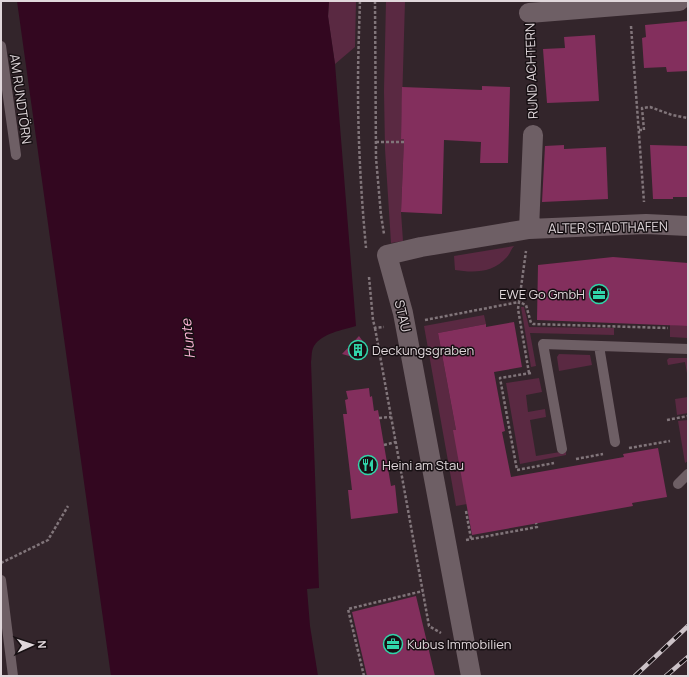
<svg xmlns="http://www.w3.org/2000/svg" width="689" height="677" font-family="Manrope,sans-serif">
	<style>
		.green { fill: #5a2942 }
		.water { fill: #330720 }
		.building { fill: #832f5d }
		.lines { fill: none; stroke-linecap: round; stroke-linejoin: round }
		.path { stroke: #81757a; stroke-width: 2.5; stroke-dasharray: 3 2; stroke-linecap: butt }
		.service { stroke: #6e5f65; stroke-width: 10 }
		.minor { stroke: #6e5f65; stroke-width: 20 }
		.rail-casing { stroke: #ccc2c7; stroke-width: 4.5 }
		.rail { stroke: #171013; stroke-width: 3; stroke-dasharray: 9; stroke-linecap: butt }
		.labels { text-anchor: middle; stroke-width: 3; stroke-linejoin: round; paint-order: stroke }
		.street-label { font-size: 13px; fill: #e0d7db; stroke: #171013 }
		.poi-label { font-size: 13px; fill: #e0d7db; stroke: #171013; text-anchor: start }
		.water-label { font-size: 14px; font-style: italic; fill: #feb5d7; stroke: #171013 }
	</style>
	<rect width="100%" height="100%" fill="#33252b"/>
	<!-- green -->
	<path class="green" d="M329,1H356L355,47L335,64L328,17Z
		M386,1H405L401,139H404L401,212L403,241L391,243L385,149L384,91Z
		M514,246C511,249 510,254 507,257C493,273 474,273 455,270L454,256Z
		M521,307H524L529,327L614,328V335L530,333L536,366L531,367Z
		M484,315L486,324L438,333L456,430H454L467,504L456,506L424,326Z
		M670,325L688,326V338L670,337Z
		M559,354L590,355L592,365L559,371L557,357Z
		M669,358H688V379L685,362L668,365L667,360Z
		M539,378L542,392L526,395L528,412L545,409L546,417L530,420L536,456L566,451V455L520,464L506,383Z
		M688,397V413L677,415L675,399Z
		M688,420V461L685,463L678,421Z"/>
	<!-- water -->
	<path class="water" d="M17,1H329L328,16L335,64L356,326C343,330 322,333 314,346C311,351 312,357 311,362L319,588L307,589L310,626L318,676H111Z"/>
	<!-- building -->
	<path class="building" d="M688,21V71L667,72L666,67L644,68L642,38L646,37L645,25Z
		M595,35L599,101L547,103L543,49L565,48L564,37Z
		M482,86L510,87L508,163H480L481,142L444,140L442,214L401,212L404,139H401L402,87L482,90Z
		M564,145V149L606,147L608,199L542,202L545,146Z
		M650,145L688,146V197H673V199H653Z
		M613,257L688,263V326L537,320L538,265Z
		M514,322L522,367L494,372L505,431L502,432L511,477L624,457L623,454L658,448L667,497L632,503L633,506L472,535L453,430H456L438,333L486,324V327Z
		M359,336L367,347L366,354L360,359L342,354Z
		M369,388L370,397L372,396L374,411L378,410L391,486L395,485L398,513L351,519L348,490H352L343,414H347L345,400L348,399L346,391Z
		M416,596L435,676H367L352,612Z"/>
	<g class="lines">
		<!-- path -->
		<path class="path" d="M360,1C359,29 358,58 358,87C358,141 361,194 366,248
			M375,1L376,158L381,215L384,234
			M631,26L644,202
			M530,33L533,114
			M639,130H644L642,108L650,107L672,115L688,118
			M376,142H404
			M369,277L373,320L375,328L384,327
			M425,320L519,302L526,251
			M375,328L429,626L441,633
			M529,373L518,309L519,302L526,305L531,323L533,324L668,328
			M531,373L500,378L517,470L554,463
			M379,418L391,417
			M667,420L688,416
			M384,445L396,442
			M629,448L670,441
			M576,459L603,454
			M466,511L471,539
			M466,540L537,527L536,523
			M1,563L48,540L68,506
			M364,676L348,609L423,591"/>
		<!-- service -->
		<path class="service" d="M1,46L16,155
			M599,346L615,442
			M562,449L543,344L688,349
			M678,484L688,474
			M1,580L13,676"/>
		<!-- minor -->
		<path class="minor" d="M529,13L679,1
			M529,229L533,135
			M471,676L403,313L387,255L421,247L529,229L646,224L688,226"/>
		<defs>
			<path id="rail" d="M635,676L688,626
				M666,676L688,657"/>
		</defs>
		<!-- rail casing -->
		<use href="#rail" class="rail-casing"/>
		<!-- rail -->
		<use href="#rail" class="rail"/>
	</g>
	<!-- icons -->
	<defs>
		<symbol id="office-ring" viewBox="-11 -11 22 22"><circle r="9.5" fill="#171013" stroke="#31d4a9" stroke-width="1.5"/><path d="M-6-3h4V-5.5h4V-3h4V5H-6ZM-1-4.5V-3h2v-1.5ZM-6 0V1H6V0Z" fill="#31d4a9"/></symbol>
		<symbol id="building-ring" viewBox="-11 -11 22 22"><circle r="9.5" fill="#171013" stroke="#31d4a9" stroke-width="1.5"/><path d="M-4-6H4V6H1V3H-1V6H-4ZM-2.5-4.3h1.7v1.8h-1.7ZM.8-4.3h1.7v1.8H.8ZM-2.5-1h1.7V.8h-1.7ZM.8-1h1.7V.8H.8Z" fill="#31d4a9"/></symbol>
		<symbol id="restaurant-ring" viewBox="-11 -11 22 22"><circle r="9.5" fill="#171013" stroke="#31d4a9" stroke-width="1.5"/><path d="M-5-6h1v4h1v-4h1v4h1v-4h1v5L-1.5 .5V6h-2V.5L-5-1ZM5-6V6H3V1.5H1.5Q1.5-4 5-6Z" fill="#31d4a9"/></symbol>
	</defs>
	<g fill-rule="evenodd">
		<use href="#office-ring" x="588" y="283" width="22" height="22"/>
		<use href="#building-ring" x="347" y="339" width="22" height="22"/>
		<use href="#restaurant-ring" x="357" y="454" width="22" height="22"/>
		<use href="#office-ring" x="382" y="633" width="22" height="22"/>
	</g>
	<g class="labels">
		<!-- street labels -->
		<g class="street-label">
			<text transform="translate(531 71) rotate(-92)" y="5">RUND ACHTERN</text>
			<text transform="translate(21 99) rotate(82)" y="5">AM RUNDTÖRN</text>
			<text transform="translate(608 227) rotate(-1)" y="5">ALTER STADTHAFEN</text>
			<text transform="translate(403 316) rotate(77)" y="5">STAU</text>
		</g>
		<!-- poi labels -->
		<g class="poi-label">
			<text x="585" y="299" text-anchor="end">EWE Go GmbH</text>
			<text x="372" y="355">Deckungsgraben</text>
			<text x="382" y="470">Heini am Stau</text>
			<text x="407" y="649">Kubus Immobilien</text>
		</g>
		<!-- water labels -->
		<g class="water-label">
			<text transform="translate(188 339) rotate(-96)" y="5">Hunte</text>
		</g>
	</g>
	<!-- border -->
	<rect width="689" height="677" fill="none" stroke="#e0d7db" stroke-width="4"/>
	<!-- north arrow -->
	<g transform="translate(32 645) rotate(87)" stroke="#171013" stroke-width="3" paint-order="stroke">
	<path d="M0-3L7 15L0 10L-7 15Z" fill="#e0d7db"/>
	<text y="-6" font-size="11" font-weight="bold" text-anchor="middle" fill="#e0d7db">N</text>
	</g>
</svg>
